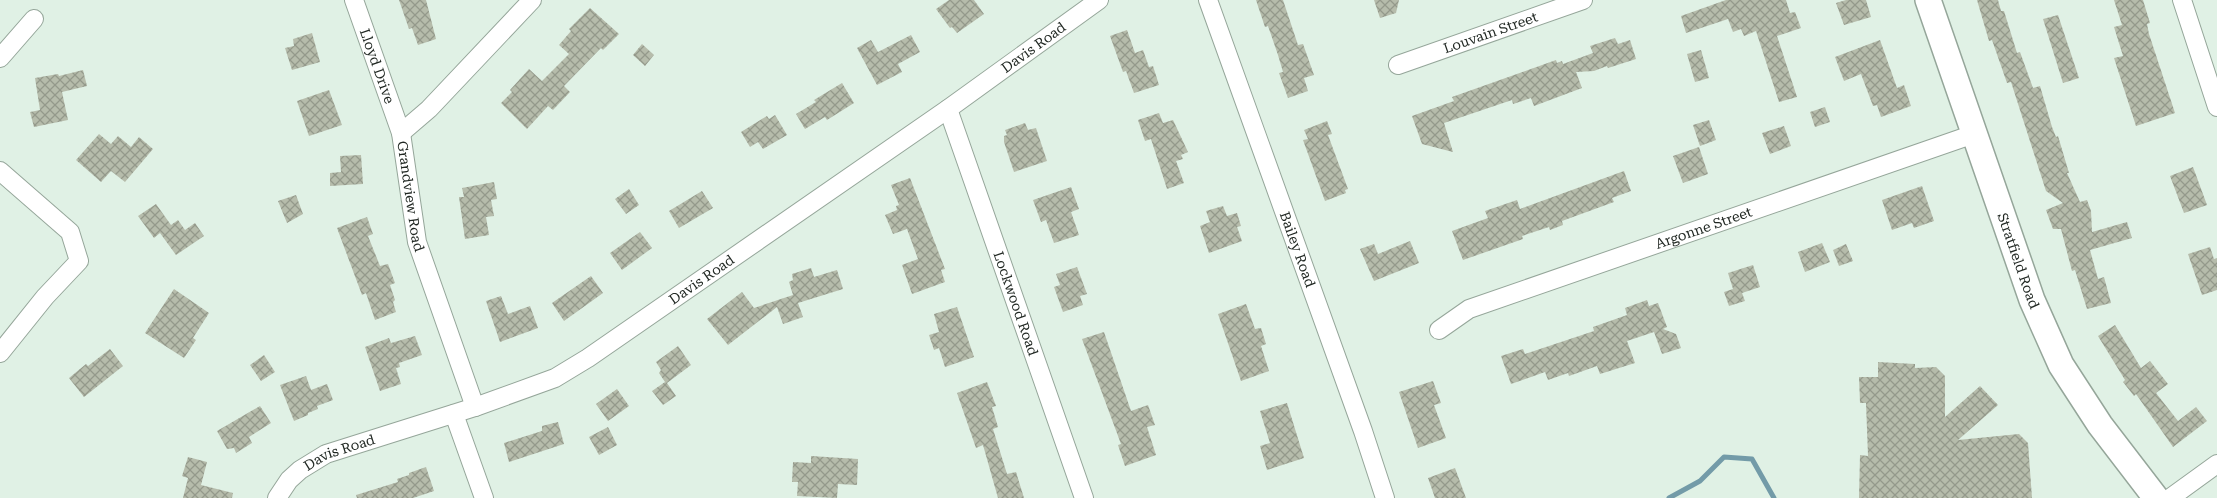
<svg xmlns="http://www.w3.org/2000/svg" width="2217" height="498" font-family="'Roboto Serif',serif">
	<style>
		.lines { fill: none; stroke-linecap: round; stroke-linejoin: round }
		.stream { stroke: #739ba8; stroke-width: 5 }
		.building { fill: url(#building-cross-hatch) }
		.street-casing { stroke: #95a69a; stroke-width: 20 }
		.secondary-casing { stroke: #95a69a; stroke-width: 28 }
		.street { stroke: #fff; stroke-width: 18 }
		.secondary { stroke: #fff; stroke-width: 25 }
		.labels { text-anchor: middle; stroke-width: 4; stroke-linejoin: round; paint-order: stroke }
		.street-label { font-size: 14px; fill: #212823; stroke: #fff }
	</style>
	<defs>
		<pattern id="building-cross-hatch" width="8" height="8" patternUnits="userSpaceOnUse" patternTransform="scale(1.25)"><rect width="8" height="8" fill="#b6bcab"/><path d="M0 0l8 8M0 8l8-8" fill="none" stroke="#94998b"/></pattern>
	</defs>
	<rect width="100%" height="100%" fill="#e0f1e5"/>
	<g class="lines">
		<!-- stream -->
		<path class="stream" d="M1669,498L1700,481L1724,457L1752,459L1774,498"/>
	</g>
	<!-- building -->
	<path class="building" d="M399,0H426L436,39L418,45L412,28L409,29Z
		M949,0H974L984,14L957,33L952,27L950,28L936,9Z
		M1256,0H1283L1298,45L1303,44L1314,75L1304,78L1308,91L1288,98L1279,73L1283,72L1278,55L1268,26L1265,27Z
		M1374,0H1399L1396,13L1380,18Z
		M1726,0H1786L1790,13L1795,12L1801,28L1777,36L1797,97L1779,102L1756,31L1744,36L1741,29L1733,32L1728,19L1686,33L1681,16Z
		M1846,0H1866L1871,17L1844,25L1836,3Z
		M1977,0H1998L2001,11H2004L2017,53L2020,52L2033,88L2040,86L2052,127L2056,137L2058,136L2069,173H2067L2080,202L2087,200L2091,211L2092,232L2127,222L2132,238L2090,250L2098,279L2104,277L2111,303L2087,309L2075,270L2072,271L2061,229H2053L2046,210L2063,203L2046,191L2011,82L2007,83L1992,40L1989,41Z
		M2114,0H2143L2150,23L2147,24L2149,34L2175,113L2136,126L2114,58L2123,56L2114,27L2122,25Z
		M590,8L619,34L603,50L601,48L564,86L570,92L553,110L548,106L527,129L501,103L512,92L510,90L529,69L542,81L569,54L559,45L571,31L569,29Z
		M2058,15L2079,78L2063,83L2043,19Z
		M1127,30L1135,53L1143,50L1149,67L1153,66L1159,85L1134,93L1126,71L1123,72L1110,36Z
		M312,33L320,62L292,70L285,48L294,46L293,39Z
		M911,35L920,52L898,64L902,72L877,85L857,48L871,40L878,52Z
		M1615,38L1618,44L1630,40L1636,59L1608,68L1607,66L1594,71L1576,72L1582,88L1534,106L1531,98L1513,104L1512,100L1444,123L1453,152L1422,144L1412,116L1454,101L1452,97L1556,60L1557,63L1562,61L1563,64L1593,53L1590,46Z
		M1880,40L1897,88L1904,85L1911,106L1881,117L1877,105L1873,106L1861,74L1844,81L1835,57Z
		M642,44L654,55L645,66L633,55Z
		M1701,50L1709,78L1695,82L1687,54Z
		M83,70L87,86L62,92L68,120L34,127L30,112L40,110L35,78L58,74L59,76Z
		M842,83L854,103L827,120L825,117L805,129L796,114L816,102L814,100Z
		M329,90L342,125L309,136L297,101Z
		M1825,107L1830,122L1815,127L1810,112Z
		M1159,113L1163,123L1173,120L1188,152L1181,155L1183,159L1176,161L1184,183L1167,189L1151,139L1145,141L1138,120Z
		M775,115L787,135L763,149L758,142L750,147L741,132L767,116L769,119Z
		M1709,120L1716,140L1700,146L1693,125Z
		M1327,121L1332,134L1328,135L1348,189L1345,190L1346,193L1325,201L1303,140L1308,139L1304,130Z
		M1025,123L1028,130L1036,128L1047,161L1014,172L1004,142V136L1007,135L1005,130Z
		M1784,126L1791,146L1770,154L1762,133Z
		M99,134L111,144L118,136L131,147L139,137L153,149L125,182L111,171L101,182L76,160Z
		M1699,147L1708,174L1683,183L1673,156Z
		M361,155L363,184L330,186V173L341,172L340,156Z
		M2193,167L2207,205L2184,213L2170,176Z
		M1624,171L1631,191L1612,198L1614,202L1562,221L1563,225L1550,230L1549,227L1522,236L1523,239L1463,260L1452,231L1488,218L1485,211L1517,200L1520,209Z
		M910,178L945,269L941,270L945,282L912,294L902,265L918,259L907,229L893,234L885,215L897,210L896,206L899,205L891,185Z
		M494,182L497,199L491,200L494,216L486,217L489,235L465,239L459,197H464L462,188Z
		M1922,186L1934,221L1914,228L1912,223L1892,230L1882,200Z
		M1071,187L1079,209L1071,212L1079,235L1054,243L1046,220L1041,222L1033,200Z
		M629,189L639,205L626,214L615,199Z
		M702,191L713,208L679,228L669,211Z
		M296,195L303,214L287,223L278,201Z
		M156,204L171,225L178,220L185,230L195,223L204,236L176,255L160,233L154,238L138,216Z
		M1223,206L1227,216L1237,213L1241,226L1237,227L1242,241L1209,253L1200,226L1210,222L1206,211Z
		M367,217L373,234L368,236L380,266L388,264L395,283L390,285L395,300L393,302L396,312L375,320L366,293L362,295L337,228Z
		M640,232L652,248L622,270L610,253Z
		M1410,241L1419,263L1374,281L1360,249L1374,244L1378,254Z
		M1822,243L1830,262L1805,272L1798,252Z
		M1846,244L1853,261L1839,266L1833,250Z
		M2210,247L2214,259L2217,258V290L2202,295L2188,254Z
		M1753,265L1760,287L1742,293L1745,301L1729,306L1724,292L1733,289L1728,273Z
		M1077,267L1087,294L1080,296L1083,305L1063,312L1054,287L1060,285L1056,274Z
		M811,268L814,277L837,270L843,289L798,303L803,317L783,324L777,307L728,345L707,319L742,292L754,308L793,295L789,282L793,280L792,274Z
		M591,276L603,293L564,321L552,303Z
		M174,289L209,313L193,338L196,340L184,358L145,333Z
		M501,296L508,314L530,306L538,328L500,342L486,301Z
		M1647,300L1649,306L1658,303L1667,327L1663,329L1676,334L1681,348L1662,354L1654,332L1627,341L1635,363L1600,374L1597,366L1569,376L1568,373L1548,380L1545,372L1511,384L1501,356L1523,349L1525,354L1594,331L1593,327L1627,315L1625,308Z
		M1246,304L1255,329L1261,328L1266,344L1261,346L1269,371L1241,381L1218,314Z
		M957,307L974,357L945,367L939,348L934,350L929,335L939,332L934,314Z
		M2115,325L2141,368L2150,361L2168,384L2156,393L2178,421L2196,407L2207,421L2173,447L2136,394L2134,396L2123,382L2125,380L2098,336Z
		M1104,332L1131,411L1148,405L1155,425L1147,427L1156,455L1125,466L1118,445L1121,444L1082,339Z
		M415,336L422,355L399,363L400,367L396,368L401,384L380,391L365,347L389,338L391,343Z
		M678,346L691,365L667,383L676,396L663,405L652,391L665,382L659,373L661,370L656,362Z
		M110,349L123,366L84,397L69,378L86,364L88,366Z
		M264,355L275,372L261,381L250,365Z
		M1878,362L1915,364V368L1936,367L1945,376V417L1980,386L1998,405L1958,440L2019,434L2028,443L2032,498H1859L1860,455L1868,456L1866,403H1860L1859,377H1878Z
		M306,376L311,390L327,384L333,400L317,406L318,409L308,413V415L294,421L280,385Z
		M1433,381L1441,403L1434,405L1446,438L1418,448L1399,392Z
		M987,382L996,406L992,407L998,427L993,429L1007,474L1016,472L1024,498H998L983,445L976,448L957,393Z
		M617,389L629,406L608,421L596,404Z
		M1287,403L1304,458L1267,470L1260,446L1270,443L1260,411Z
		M260,406L271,423L249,437L252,443L236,453L234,448L227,449L217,431Z
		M558,422L564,444L509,462L504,443L542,431V426Z
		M608,427L617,445L599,455L589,437Z
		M811,456L858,459L857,485L838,484L837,498L797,496L798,482H792L793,462L811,463Z
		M188,457L207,462L201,485L233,493L232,498H183L188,478L182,476Z
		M426,467L434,491L413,498H357L356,495L398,482L397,479L409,475V473Z
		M1455,468L1466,498H1435L1428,478Z"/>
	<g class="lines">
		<defs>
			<g id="street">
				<path id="s1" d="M354,0L401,133L417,242L475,407"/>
				<path id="s2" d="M1208,0L1363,431L1385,498"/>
				<path d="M2182,0L2217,107"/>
				<path d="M0,58L34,19"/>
				<path id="s3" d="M1398,65L1583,0"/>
				<path id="s4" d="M948,109L1084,498"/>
				<path d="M401,133L429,109L532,0"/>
				<path d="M0,171L70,232L79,261L45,297L0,353"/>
				<path id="s5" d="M1439,330L1469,309L1974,134"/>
				<path d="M454,414L484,498"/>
				<path id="s6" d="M277,498L289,480L300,470L326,454L475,407L555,378L588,358L948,109L1099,0"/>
				<path d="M2170,498L2217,464"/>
			</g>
			<g id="secondary">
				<path id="s7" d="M1928,0L2032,300L2061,365L2100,425L2156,498"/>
			</g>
		</defs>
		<!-- street casing -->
		<use href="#street" class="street-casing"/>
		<!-- secondary casing -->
		<use href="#secondary" class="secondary-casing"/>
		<!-- street -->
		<use href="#street" class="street"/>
		<!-- secondary -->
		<use href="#secondary" class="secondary"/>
	</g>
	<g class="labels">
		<!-- street labels -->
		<g class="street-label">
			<text dy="5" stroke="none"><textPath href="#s3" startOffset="98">Louvain Street</textPath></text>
			<text dy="5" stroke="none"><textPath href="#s6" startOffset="890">Davis Road</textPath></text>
			<text dy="5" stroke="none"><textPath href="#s1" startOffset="70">Lloyd Drive</textPath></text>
			<text dy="5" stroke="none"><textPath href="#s1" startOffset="205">Grandview Road</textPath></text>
			<text dy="5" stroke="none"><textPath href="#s5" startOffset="285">Argonne Street</textPath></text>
			<text dy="5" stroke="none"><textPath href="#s2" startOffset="265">Bailey Road</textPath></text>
			<text dy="5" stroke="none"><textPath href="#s7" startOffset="276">Stratfield Road</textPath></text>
			<text dy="5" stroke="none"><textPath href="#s6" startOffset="485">Davis Road</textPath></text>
			<text dy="5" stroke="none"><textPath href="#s4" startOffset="206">Lockwood Road</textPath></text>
			<text dy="5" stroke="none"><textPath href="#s6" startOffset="80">Davis Road</textPath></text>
		</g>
	</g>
</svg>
